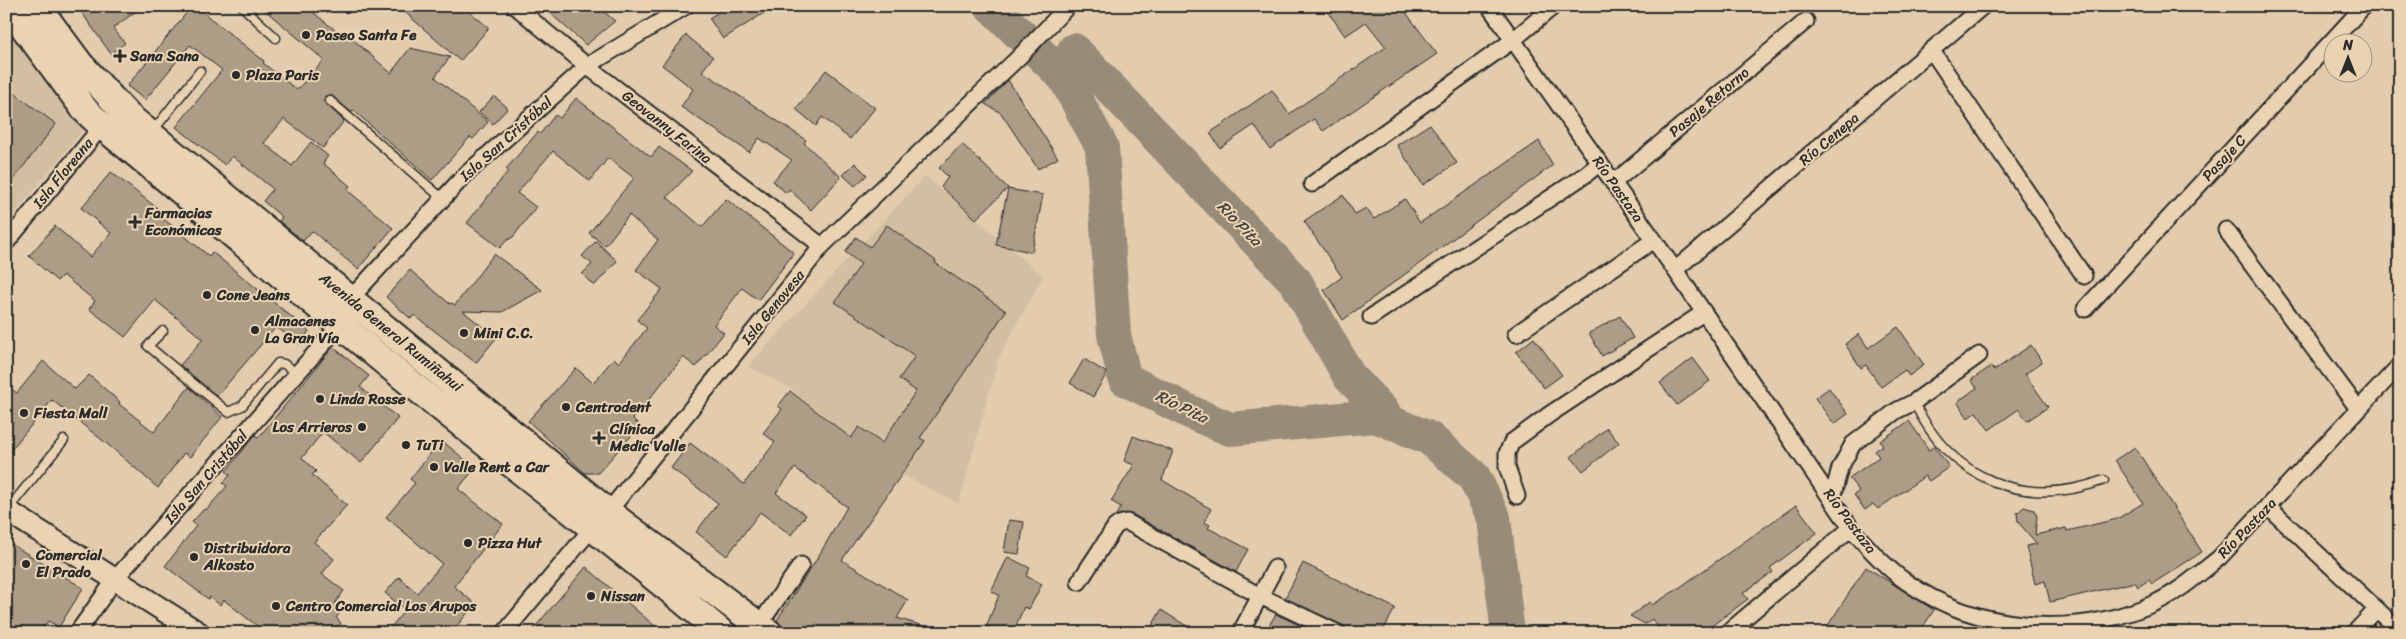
<svg xmlns="http://www.w3.org/2000/svg" width="2406" height="639" font-family="Sriracha,sans-serif">
	<style>
		.built { fill: #d2bea1 }
		.lines { fill: none; stroke-linecap: round; stroke-linejoin: round }
		.river { stroke: #988b78; stroke-width: 34 }
		.building { fill: #ad9c86; stroke: #2b2b2b }
		.lane-casing { stroke: #2b2b2b; stroke-width: 11 }
		.street-casing { stroke: #2b2b2b; stroke-width: 19 }
		.secondary-casing { stroke: #2b2b2b; stroke-width: 25 }
		.highway-casing { stroke: #2b2b2b; stroke-width: 30 }
		.lane { stroke: #ead3b2; stroke-width: 8 }
		.street { stroke: #ead3b2; stroke-width: 15 }
		.secondary { stroke: #ead3b2; stroke-width: 21 }
		.highway { stroke: #ead3b2; stroke-width: 26 }
		.poi-dot { fill: #2b2b2b; stroke: #ead3b2; stroke-width: 2 }
		.labels { text-anchor: middle; stroke-width: 4; stroke-linejoin: round; paint-order: stroke }
		.poi-label { font-size: 15px; font-weight: bold; fill: #2b2b2b; stroke: #ead3b2; text-anchor: start }
		.street-label { font-size: 15px; fill: #2b2b2b; stroke: #ead3b2 }
		.water-label { font-size: 16px; font-style: italic; fill: #46433e; stroke: #ead3b2 }
	</style>
	<rect width="100%" height="100%" fill="#e2ccad"/>
	<filter id="ink" filterUnits="userSpaceOnUse"><feTurbulence type="fractalNoise" baseFrequency=".02" numOctaves="2"/><feDisplacementMap in="SourceGraphic" scale="10" xChannelSelector="R" yChannelSelector="G"/><feConvolveMatrix kernelMatrix="1 2 1 2 8 2 1 2 1" color-interpolation-filters="sRGB"/></filter>
	<g filter="url(#ink)">
		<!-- built -->
		<path class="built" d="M6,28L84,129L6,224Z
			M925,176L1043,276L998,359L959,504L901,474L864,450L791,389L748,366Z"/>
		<g class="lines">
			<!-- river -->
			<path class="river" d="M991,6L1064,77L1102,147L1114,335L1125,379L1192,413L1230,429L1375,416L1429,438L1474,477L1494,518L1508,633
				M1074,50L1296,282L1349,376L1384,413"/>
		</g>
		<!-- building -->
		<path class="building" d="M77,6H143L113,28L125,43L111,54Z
			M192,6H195L264,61L263,63L297,90L324,60L260,6H305L344,37L347,34L391,73L410,48L450,57L435,77L488,122L473,139L470,137L432,180L353,110L351,112L331,95L325,96L324,102L344,121L323,148L284,119L264,143L292,166L311,142L328,156L323,163L350,186L347,190L393,228L358,269L312,231L303,241L279,221L282,217L263,201L273,189L232,156L225,165L176,127L222,70L190,45L145,100L127,86Z
			M398,6H463L489,28L460,61Z
			M542,6H597L615,21L586,45Z
			M728,6H775L723,39L709,18Z
			M1324,6H1401L1437,54L1323,131L1314,119L1270,149L1254,125L1220,148L1210,133L1272,90L1289,114L1386,47L1366,22L1345,36Z
			M686,35L713,57L702,71L806,140L804,143L841,177L811,210L789,189L786,193L773,181L792,160L759,138L749,152L681,107L693,89L662,65Z
			M826,70L875,108L850,139L822,117L816,126L796,109Z
			M1008,80L1058,158L1038,169L1001,113L985,104Z
			M6,87L56,124L6,189Z
			M494,96L508,108L493,124L479,112Z
			M576,98L651,157L659,147L692,171L667,197L702,227L726,199L794,253L758,300L742,288L714,325L724,333L696,367L683,357L633,419L640,426L598,473H585L528,421L576,368L593,383L614,358L619,363L647,328L637,320L662,289L636,270L658,240L629,215L605,246L589,233L634,178L608,158L590,181L553,151L517,193L536,207L513,237L506,241L500,248L467,223L508,171L506,169L538,132L540,134L555,115L560,118Z
			M1430,124L1457,163L1423,185L1397,145Z
			M1539,141L1553,165L1343,320L1324,290L1342,277L1304,221L1343,195L1355,214L1366,208L1374,219L1405,199L1420,223Z
			M962,144L1008,188L976,219L941,187L948,177L939,168Z
			M855,163L867,175L855,186L843,175Z
			M111,172L157,208L154,211L209,256L212,252L309,331L300,344L276,327L217,396L180,365L203,339L155,300L125,337L89,309L95,301L63,275L57,281L29,256L55,226L90,257L111,233L81,208Z
			M1008,189L1043,195L1032,252L996,245Z
			M887,225L936,261L935,263L1006,311L920,438L925,441L842,560L908,600L897,618L933,629L932,633H784L783,627L777,620L818,557L847,507L795,468L776,493L806,515L791,535L760,512L727,556L696,532L718,503L671,468L690,443L744,484L775,442L763,433L782,409L778,406L790,391L851,438L859,427L882,443L916,391L899,379L915,356L835,302L861,264L845,252L856,237L870,247Z
			M596,241L617,261L594,286L582,274L592,264L582,256Z
			M494,254L542,290L502,312L463,311L496,338L476,363L414,315L411,319L386,297L410,270L450,304L452,303L455,305Z
			M1620,316L1633,338L1602,356L1589,333Z
			M1898,327L1924,365L1909,376L1905,370L1881,387L1866,365L1861,368L1845,344L1859,334L1868,348Z
			M1534,338L1562,375L1544,388L1516,352Z
			M2031,345L2042,362L2025,374L2048,407L2027,421L2019,409L1989,430L1976,412L1968,418L1957,402L1977,388L1971,380L1990,367L1995,370Z
			M333,347L369,376L360,387L398,418L361,463L323,432L302,458L316,471L312,475L347,505L314,542L334,559L322,574L344,591L335,603L343,609L336,618L341,623L333,633H266L224,600L220,605L210,597L208,599L165,566L196,526L192,522L204,509L206,510L227,486L223,483L230,475L226,471L255,435L258,438Z
			M1693,358L1710,381L1677,405L1660,383Z
			M1084,359L1107,373L1093,397L1070,383Z
			M43,361L75,389L89,375L120,402L119,404L154,432L189,387L222,417L190,457L184,453L158,488L112,448L52,400L6,456V385L17,393Z
			M1829,388L1848,414L1834,424L1815,398Z
			M1909,421L1929,450L1934,446L1949,467L1929,481L1925,476L1878,509L1873,504L1865,510L1854,495L1859,491L1849,478L1879,457L1875,451L1883,445L1880,441Z
			M1607,428L1619,443L1583,471L1571,457Z
			M1133,436L1173,451L1162,480L1211,509L1204,522L1210,525L1208,528L1248,549L1236,572L1132,514L1115,516L1121,507L1111,501L1134,465L1124,461Z
			M441,440L475,468L458,489L503,524L454,586L475,604L451,633L439,625L432,633H386L405,610L385,593L399,577L417,593L442,564L386,517L415,483L410,479Z
			M2135,447L2202,552L2152,584L2149,580L2138,587L2135,582L2050,602L2045,581L2035,584L2026,546L2037,544L2018,522L2017,513L2024,507L2034,510L2037,516L2035,535L2066,528L2067,531L2117,519L2143,503L2115,460Z
			M1796,505L1817,533L1770,568L1773,572L1743,593L1748,599L1702,633H1662L1652,619L1645,624L1630,616L1650,602L1652,605L1676,590Z
			M1009,520L1024,522L1019,554L1004,552Z
			M6,541L83,588L59,627L48,621L40,633H6Z
			M1008,557L1030,568L1026,576L1042,584L1029,609L1024,607L1013,633H1000L986,627L999,595L991,591Z
			M1303,563L1395,608L1382,633H1347L1342,625L1285,598Z
			M586,567L663,633H577L567,625L560,633H530Z
			M1866,567L1934,610L1919,633H1823Z
			M1161,610L1198,633H1148Z
			M1276,614L1316,633H1264Z"/>
		<g class="lines">
			<defs>
				<path id="lane" d="M242,6L276,38
					M329,100L443,199
					M153,131L200,71
					M163,331L148,346L228,412L242,406L278,363L284,364L297,373
					M1914,402C1950,479 2024,510 2104,480
					M8,509L64,440"/>
				<path id="street" d="M515,6L587,66L822,246
					M1489,6L1675,270L1851,528C1867,547 1884,566 1905,581C1977,632 2077,639 2157,602C2180,591 2199,574 2219,558L2400,365
					M1932,51L2084,276
					M1613,183L1806,21
					M1312,184L1513,40L1554,6
					M2226,230L2359,410
					M6,243L102,126
					M1675,270L1983,6
					M350,299L464,176L587,66L686,6
					M2085,309L2364,6
					M1371,317L1585,175L1600,163
					M1516,334L1654,240
					M1517,496L1507,467V453L1512,442L1550,414L1703,313
					M1832,498L1840,468L1853,444L1896,411L1914,402L1979,355
					M2268,507L2400,631
					M1079,582L1115,527L1119,524L1127,522L1260,596L1338,633
					M759,625L801,565
					M77,633L116,578L340,325
					M504,633L593,527L608,512L822,246L1019,57L1068,6
					M1240,633L1275,568
					M1727,633L1851,528
					M2354,633L2377,609"/>
				<path id="secondary" d="M6,510L199,633"/>
				<path id="highway" d="M8,6L85,110L102,126C207,211 309,300 414,386C516,469 621,548 722,633
					M37,6L80,64L127,115L608,512L769,633"/>
			</defs>
			<!-- lane casing -->
			<use href="#lane" class="lane-casing"/>
			<!-- street casing -->
			<use href="#street" class="street-casing"/>
			<!-- secondary casing -->
			<use href="#secondary" class="secondary-casing"/>
			<!-- highway casing -->
			<use href="#highway" class="highway-casing"/>
			<!-- lane -->
			<use href="#lane" class="lane"/>
			<!-- street -->
			<use href="#street" class="street"/>
			<!-- secondary -->
			<use href="#secondary" class="secondary"/>
			<!-- highway -->
			<use href="#highway" class="highway"/>
		</g>
	</g>
	<!-- markers -->
	<g class="poi-dot">
		<circle cx="306" cy="35" r="5"/>
		<path d="M117.5 48.5h5v5h5v5h-5v5h-5v-5h-5v-5h5z"/>
		<circle cx="236" cy="75" r="5"/>
		<path d="M132.5 214.5h5v5h5v5h-5v5h-5v-5h-5v-5h5z"/>
		<circle cx="207" cy="295" r="5"/>
		<circle cx="255" cy="330" r="5"/>
		<circle cx="464" cy="333" r="5"/>
		<circle cx="320" cy="399" r="5"/>
		<circle cx="566" cy="407" r="5"/>
		<circle cx="24" cy="413" r="5"/>
		<circle cx="362" cy="427" r="5"/>
		<path d="M596.5 430.5h5v5h5v5h-5v5h-5v-5h-5v-5h5z"/>
		<circle cx="406" cy="445" r="5"/>
		<circle cx="434" cy="467" r="5"/>
		<circle cx="468" cy="543" r="5"/>
		<circle cx="194" cy="557" r="5"/>
		<circle cx="26" cy="564" r="5"/>
		<circle cx="591" cy="596" r="5"/>
		<circle cx="276" cy="606" r="5"/>
	</g>
	<g class="labels">
		<!-- poi labels -->
		<g class="poi-label">
			<text x="316" y="40">Paseo Santa Fe</text>
			<text x="130" y="61">Sana Sana</text>
			<text x="246" y="80">Plaza Paris</text>
			<text x="145" y="218">Farmacias<tspan x="145" dy="17">Económicas</tspan></text>
			<text x="217" y="300">Cone Jeans</text>
			<text x="265" y="326">Almacenes<tspan x="265" dy="17">La Gran Vía</tspan></text>
			<text x="474" y="338">Mini C.C.</text>
			<text x="330" y="404">Linda Rosse</text>
			<text x="576" y="412">Centrodent</text>
			<text x="34" y="418">Fiesta Mall</text>
			<text x="352" y="432" text-anchor="end">Los Arrieros</text>
			<text x="610" y="434">Clínica<tspan x="610" dy="17">Medic Valle</tspan></text>
			<text x="416" y="450">TuTi</text>
			<text x="444" y="472">Valle Rent a Car</text>
			<text x="478" y="548">Pizza Hut</text>
			<text x="204" y="553">Distribuidora<tspan x="204" dy="17">Alkosto</tspan></text>
			<text x="36" y="560">Comercial<tspan x="36" dy="17">El Prado</tspan></text>
			<text x="601" y="601">Nissan</text>
			<text x="286" y="611">Centro Comercial Los Arupos</text>
		</g>
		<!-- street labels -->
		<g class="street-label">
			<text transform="translate(1709 102) rotate(-40)" y="5">Pasaje Retorno</text>
			<text transform="translate(667 127) rotate(38)" y="5">Geovanny Farina</text>
			<text transform="translate(506 139) rotate(-42)" y="5">Isla San Cristóbal</text>
			<text transform="translate(1829 139) rotate(-40)" y="5">Río Cenepa</text>
			<text transform="translate(2224 158) rotate(-47)" y="5">Pasaje C</text>
			<text transform="translate(63 173) rotate(-51)" y="5">Isla Floreana</text>
			<text transform="translate(1618 189) rotate(55)" y="5">Río Pastaza</text>
			<text transform="translate(773 307) rotate(-51)" y="5">Isla Genovesa</text>
			<text transform="translate(391 332) rotate(39)" y="5">Avenida General Rumiñahui</text>
			<text transform="translate(206 477) rotate(-49)" y="5">Isla San Cristóbal</text>
			<text transform="translate(1850 521) rotate(53)" y="5">Río Pastaza</text>
			<text transform="translate(2247 528) rotate(-46)" y="5">Río Pastaza</text>
		</g>
		<!-- water labels -->
		<g class="water-label">
			<text transform="translate(1240 223) rotate(46)" y="6">Rio Pita</text>
			<text transform="translate(1182 406) rotate(26)" y="6">Río Pita</text>
		</g>
	</g>
	<!-- margin -->
	<rect width="2406" height="639" fill="none" stroke="#ead3b2" stroke-width="25"/>
	<rect x="12" y="12" width="2381" height="614" fill="none" stroke="#2b2b2b" stroke-width="2" filter="url(#ink)"/>
	<!-- north arrow -->
	<g transform="translate(2348 58)"><circle r="24" fill="#ead3b2" stroke="#9e907c"/>
	<path d="M0-4L9 19L0 12L-9 19Z" fill="#2b2b2b"/>
	<text y="-8" font-size="14" font-weight="bold" text-anchor="middle" fill="#2b2b2b">N</text>
	</g>
</svg>
